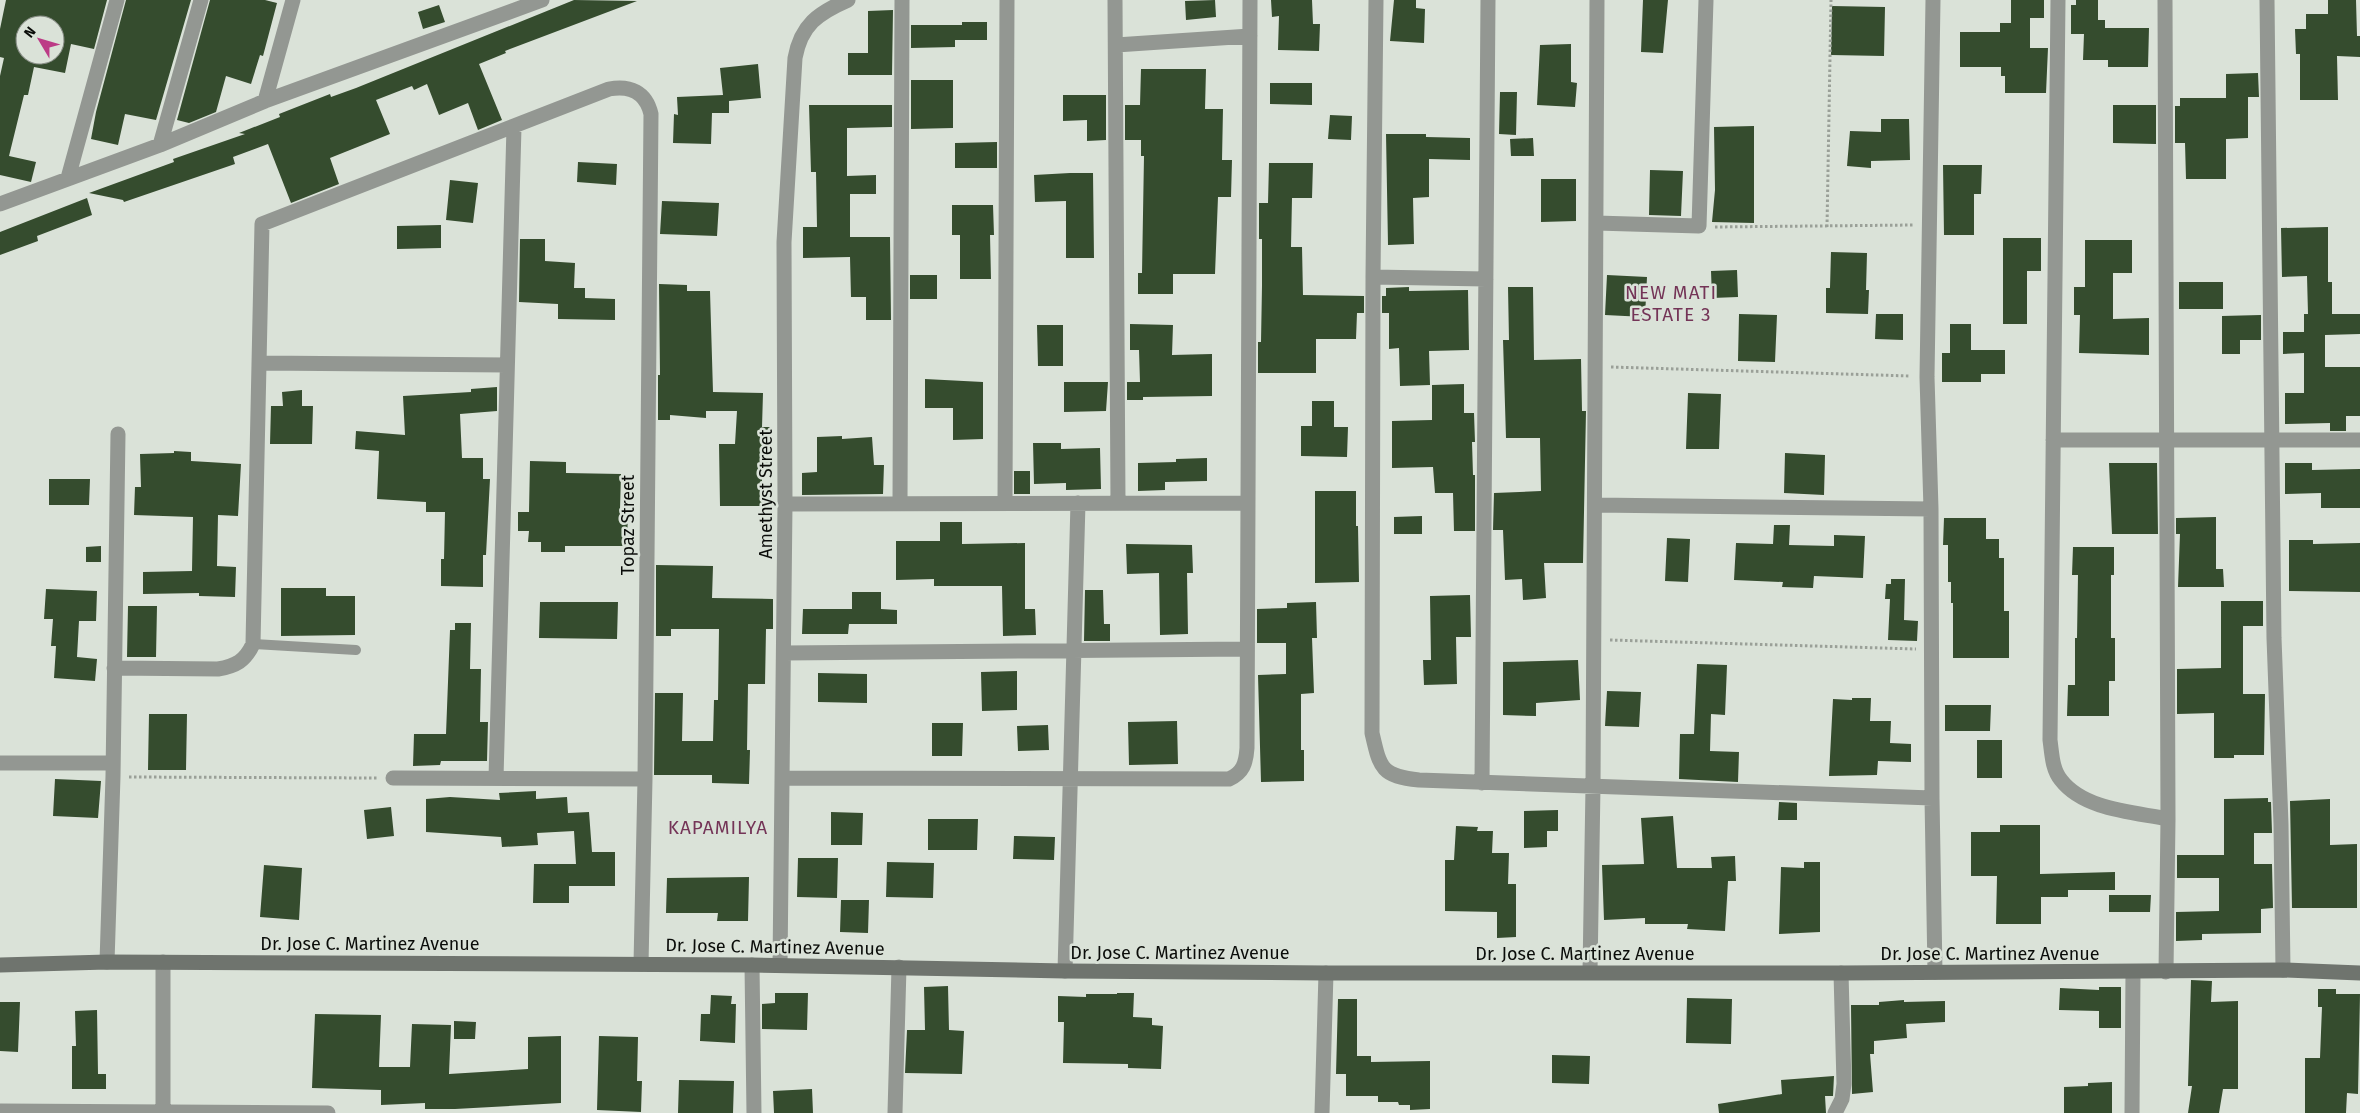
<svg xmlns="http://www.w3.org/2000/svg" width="2360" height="1113" font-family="'Fira Sans',sans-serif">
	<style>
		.building { fill: #354c2e; fill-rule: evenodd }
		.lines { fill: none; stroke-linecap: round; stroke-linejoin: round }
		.path { stroke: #9aa098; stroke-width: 3; stroke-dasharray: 2.5 2.5; stroke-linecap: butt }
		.lane { stroke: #939792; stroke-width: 10 }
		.street { stroke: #939792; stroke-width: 15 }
		.secondary { stroke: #6f746e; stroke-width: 15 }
		.labels { text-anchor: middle; stroke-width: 5; stroke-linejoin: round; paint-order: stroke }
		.street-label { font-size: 18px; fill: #0a0c09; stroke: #dae2d8 }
		.neighbourhood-label { font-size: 19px; letter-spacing: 1px; fill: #743457; stroke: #dae2d8 }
	</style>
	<rect width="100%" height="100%" fill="#dae2d8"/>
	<!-- building -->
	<path class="building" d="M6,0H107L94,49L71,44L65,73L34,67L28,95H24L9,156L36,162L31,182L0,175V76L4,58L0,57V29ZM25,25H55V55H25Z
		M126,0H191L156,120L125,114L118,145L91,139L96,112Z
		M210,0H265L277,3L263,56L260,55L251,84L226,76L216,112L189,123L177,120Z
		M574,0L637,1L505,51L506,53L479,64L502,120L478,130L468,103L439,115L427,84L414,90L412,86L376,100L390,134L330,158L339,184L291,203L268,144L233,157L235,164L124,202L123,200L89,193L174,162L173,159L245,134L239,133L280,117L279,114L307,103L330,94L331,97L356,88Z
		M1215,0L1216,17L1186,20L1185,1Z
		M1271,0H1312L1313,24H1320L1319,51L1278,50L1279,16L1272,17Z
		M1394,0H1416V8L1425,9L1424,43L1390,41Z
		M1643,0H1668L1663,53L1641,52Z
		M2011,0H2044V18H2030V48H2048L2046,93H2005V76H2001V67H1960V32H2000V23H2011Z
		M2076,0H2098V20H2105V28H2149L2148,67H2108V60H2083L2084,34H2071V5H2076Z
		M2328,0H2356L2357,36H2360V57L2337,56L2338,100H2300V54H2296L2295,29H2306V14H2328Z
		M439,5L445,22L423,29L418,12Z
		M1832,6L1885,7L1884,56L1831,55Z
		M893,10L892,75H848V53H868V11Z
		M962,22H987V40H955V47L911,48V25H962Z
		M1571,44V82L1577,83L1575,107L1537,105L1540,45Z
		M758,64L761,98L729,101V113H712L711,144L673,143L674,114L678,115L677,97L723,95L720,68Z
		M1141,69H1206L1205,109H1223L1222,160H1232L1231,197H1218L1215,274H1173V294H1138V273H1142L1144,156H1141V140H1125V105H1140Z
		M2258,73L2259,97H2248V138L2226,139V179H2186L2185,143H2175V106H2180V98H2226V74Z
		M911,80H953V128L911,129Z
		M1270,83H1312V105L1270,104Z
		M1500,92H1517L1516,135L1499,134Z
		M1063,95H1106V140L1087,141V120L1063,121Z
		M809,105H892V127L847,128V176L876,175V194H850V237H890L891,320H866V297H851L850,257L803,258V227H817L816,172H811Z
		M2113,105H2156V144L2113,143Z
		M1330,115L1352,116L1351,140L1328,139Z
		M1881,119H1909L1910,160L1871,161V168L1847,166L1850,131L1881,132Z
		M1754,126V223L1712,222L1715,190L1714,127Z
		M1386,134H1426V137L1470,138V160L1429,159V197L1413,198L1414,244L1388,245Z
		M1533,138L1534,156H1511L1510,139Z
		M997,142V168H955V143Z
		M578,162L617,164L616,185L577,182Z
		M1269,163H1313L1312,198H1292L1291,247H1302L1303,295L1364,296V313H1357L1356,339H1316V373H1258V342H1261L1262,286V239H1259V203H1268Z
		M1943,165H1982L1981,194H1974V235H1944Z
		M1650,170L1683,171L1681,216L1649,215Z
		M1070,173H1093L1094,258H1066V201L1035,202L1034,175Z
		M1541,179H1576V221L1541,222Z
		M450,180L478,183L473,223L446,220Z
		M87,198L92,215L37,236L38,241L0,255V232Z
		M662,201L719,203L717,236L660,234Z
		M952,205H993L994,235H990L991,279H960V235H952Z
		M441,225V248L397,249V226Z
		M2328,227V282H2332V314H2360V334L2325,335V367H2360V416H2346V431H2330V423L2285,424V393H2304V353L2283,354V332H2304V314H2308L2307,276L2282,277L2281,228Z
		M2003,238H2041V271H2027V324H2003Z
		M520,239H545V261L575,263L574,288H585V298L615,299V320L558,319V304L519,302Z
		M2085,240H2132V273H2113V319L2149,318V355L2079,353L2080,315H2074V287H2085Z
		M1831,252L1867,253L1866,290H1869L1868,314L1826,313V288H1830Z
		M1737,270L1738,297L1712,298L1711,271Z
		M910,275H937V299H910Z
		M1607,275L1647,277L1645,317L1605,315Z
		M2179,282H2223V309H2179Z
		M659,284L687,285V291H710L713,392L763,393L762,427H771L769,465H762V506H720L719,444H735L737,411H706V418L670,415V420H658V375H660Z
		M1409,287V291L1468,290L1469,350L1429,351L1430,385L1400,386L1399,348L1389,349V313H1382V296H1386V288Z
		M1508,287H1533L1534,360L1581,359L1582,411H1586L1583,563H1544L1546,598L1523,600L1522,579L1505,580L1503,530H1493L1494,493L1541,491L1540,438H1506L1503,340H1509Z
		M1739,314L1777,315L1775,362L1738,361Z
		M1876,314H1903V340L1875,339Z
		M2261,315V340H2240V354H2222V316Z
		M1130,324L1173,325L1172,355L1212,354V396L1143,397V400H1127V382H1140L1139,350H1130Z
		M1950,324H1971V350H2005V374H1981V382H1942V353H1950Z
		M1037,325H1063V366H1038Z
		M925,379L983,382V439L953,440V408H925Z
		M1064,382H1108L1106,411L1064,412Z
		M1464,384V413H1474L1475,442H1472L1473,475H1475V531H1454L1453,493H1435L1433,467L1392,468V421L1432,420V385Z
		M497,387V411L460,414L462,458H483V479H490L486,555H483V587L441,586V559H444L445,512H426V502L377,499L379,451L355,449L356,431L405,435L403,396L471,392V389Z
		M302,390V406H313L312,444H270L271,406H283L282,392Z
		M1688,393L1721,394L1719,449H1686Z
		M1312,401H1334V427H1348L1347,457L1301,456V426H1312Z
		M842,436V439L872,437L874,465H884L883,494L802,495V473L817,472V437Z
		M1033,443H1061V449L1100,448L1101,489L1066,490V483L1034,484Z
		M174,451L191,452V461L241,464L238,516L218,515L217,566L236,567L235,597L199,596V593L143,594V572L192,571L193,517L134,515L135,487H141L140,454L174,453Z
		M1785,453L1825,455L1824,495L1784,493Z
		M1207,458V481L1165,482V490L1138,491V463L1176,462V459Z
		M530,461L566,462V473L621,474L620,509H628L627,546H565V552H541V542H528L529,531H518V512H529Z
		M2109,463H2157L2158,534H2112Z
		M2285,463H2312V470L2360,469V508H2321V493L2285,494Z
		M1014,471H1030V494H1014Z
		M49,479H90L89,505H49Z
		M1315,491H1356V526H1358L1359,582L1315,583Z
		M1422,516V534H1394V517Z
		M2216,517V569H2223L2224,587H2178L2180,534H2176V518Z
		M1944,518H1986V539H1999V558H2004V611H2009V658H1953V603H1951V582H1948V545H1943Z
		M940,522H962V544L1025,543V609H1035L1036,635L1003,636L1002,586H934V579L896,580V541H940Z
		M1774,525H1790L1789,545L1834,546V535L1865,536L1863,578L1814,576L1813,588L1782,587L1783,582L1734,580L1736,543L1773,544Z
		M1667,538L1690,539L1688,582L1665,581Z
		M2289,540H2313V544L2360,543V592L2289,591Z
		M1126,544L1192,545L1193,573H1187L1188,634L1160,635L1159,573L1127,574Z
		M101,546V562H86V547Z
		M2073,547H2114V575H2111V638H2115V681H2109V716H2067L2068,685H2075V638H2077L2078,575H2072Z
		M656,565L713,566L712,598L773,599V629H766L765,684H748L747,750H750L749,784L712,783V775H654L655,693H683L682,741H713L714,700H718L719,629H671V636H656Z
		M1891,579H1905L1904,620L1918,621L1917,641L1888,640L1890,599H1885L1886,584H1891Z
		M281,588H326V596H355V635L281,636Z
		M46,589L97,591L96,621H79L77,657L97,659L95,681L54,678L56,646H51L53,619H44Z
		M1085,590H1103L1104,624H1110V641H1084Z
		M852,592H881V609L897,610V624H849L848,634H802L803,609H852Z
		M1470,595L1471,637H1456L1457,684L1424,685L1423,660H1431L1430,596Z
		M2221,601H2263V626H2243V694H2265L2264,755H2234V758H2214V713L2177,714V669L2221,668Z
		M540,602H618L617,639L539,638Z
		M1316,602L1317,638H1312L1314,693L1301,694V750H1304V781L1261,782L1258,675L1286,674V643H1257V609L1287,608V603Z
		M128,606H157L156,657H127Z
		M455,623H471L470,669H481L480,722H488L487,761H441L440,765L413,766L414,734H446L450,630H455Z
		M1578,660L1580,700L1536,703V716L1503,715V662Z
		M1697,664L1727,665L1725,715L1711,714L1710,751L1739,752L1738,782L1679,779L1680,734H1694Z
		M1017,671V710L982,711L981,672Z
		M818,673L867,674V703L818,702Z
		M1607,691L1641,692L1639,727L1605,726Z
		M1852,698H1871L1870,721H1891L1890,743L1911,744V762L1878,761L1877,775L1829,776L1833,699L1852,700Z
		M1945,705H1991L1990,731H1945Z
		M149,714H187L186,770H148Z
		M1177,721L1178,764L1129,765L1128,722Z
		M932,723H963L962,756H932Z
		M1048,725L1049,750L1018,751L1017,726Z
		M1977,740H2002V778H1977Z
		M55,779L101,781L98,818L53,816Z
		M536,791V799L567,797L568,813L589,812L592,852H615V886H569V903H533L534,864H576L574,831L537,833L538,845L502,847L501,837L426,832V799L450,797L500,800L499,793Z
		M2268,798V802H2271L2272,833H2254V864H2272L2273,908L2261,909V933L2202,934V940L2176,941V912L2219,911V878H2177V855H2224V799Z
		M2330,799V845L2357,844V908H2292L2290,801Z
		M1779,802L1797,803V820H1778Z
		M391,807L394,836L367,839L364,810Z
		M1558,810V831H1547V847L1524,848V811Z
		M831,812L863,813L862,845H831Z
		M1673,816L1677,868H1712L1711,857L1735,856L1736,881H1728L1725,931L1687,929L1688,924H1645V918L1604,920L1602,865L1644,864L1641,818Z
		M928,819H978L977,850H928Z
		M2000,825H2040V874L2115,872V890H2068V897H2041V924H1996L1997,876H1971V832H2000Z
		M1456,826L1478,827L1477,831H1493L1492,853H1509L1508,884H1516V937L1497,938V912L1445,911V860H1454Z
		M1014,836L1055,837L1054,860L1013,859Z
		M798,858H838L837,898L797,897Z
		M887,862L934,863L933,898L886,897Z
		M1804,862H1820V932L1779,934L1781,867L1804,868Z
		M264,865L302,868L299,920L260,917Z
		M749,877L748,921H717L718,913H666L667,878Z
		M2109,895H2151L2150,912H2109Z
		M841,900H869L868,933L840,932Z
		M2191,980L2212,981L2211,1002L2238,1001V1089H2223L2219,1113H2188L2192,1086H2188Z
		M948,986L949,1030L964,1031L962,1074L905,1073L907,1030H925L924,987Z
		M2099,987H2121V1028H2099V1011L2059,1010L2060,988L2099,990Z
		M2318,989H2336V994H2360L2358,1094L2347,1093L2346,1113H2305V1058H2320L2322,1007H2318Z
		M775,993H808L807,1030L762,1029V1004L775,1003Z
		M1117,993H1134L1133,1017L1152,1018V1025L1163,1026L1161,1069L1128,1068V1064L1063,1063L1064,1022H1058V996L1086,997V994H1117Z
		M711,995L732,996L731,1004H736L735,1043L700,1041L701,1014H710Z
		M1687,998L1732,999L1731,1044L1686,1043Z
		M1338,999H1357V1056H1371V1062L1430,1061V1109L1410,1110V1105H1399L1398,1102H1378V1096H1346V1074H1336Z
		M1904,1000V1002L1945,1001V1022L1906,1024L1907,1038L1874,1041V1054H1870L1873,1092L1852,1094L1851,1005H1879V1002Z
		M0,1002H20L18,1052L0,1051Z
		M97,1010L98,1074H106V1089H72V1046H76L75,1011Z
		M315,1014L381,1015L379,1067H410L412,1024L451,1025L449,1074L528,1069V1037L561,1036V1103L455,1109H425V1103L381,1105V1090L312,1088Z
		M454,1021L476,1022L475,1039H454Z
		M599,1036L638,1037L637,1081H642L641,1112L597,1110Z
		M1552,1055L1590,1056L1589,1084L1552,1083Z
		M1834,1076L1833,1096H1825L1826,1113H1719L1718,1104L1782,1094L1781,1080Z
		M679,1080L734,1081L733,1113H678Z
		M2112,1082V1113H2064V1087L2088,1086V1083Z
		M812,1089L813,1113H774L773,1091Z"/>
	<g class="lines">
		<!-- path -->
		<path class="path" d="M1715,227L1914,225
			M1827,227L1831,0
			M1611,367L1910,376
			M1610,640L1916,649
			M129,777L377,778"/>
		<!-- lane -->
		<path class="lane" d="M253,644L356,650"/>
		<!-- street -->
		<path class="street" d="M1115,0L1118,503
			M1376,0L1373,277L1372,733C1380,768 1381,776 1419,780L1932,798
			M1933,0L1927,377L1931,509L1932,798L1935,972
			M2058,0L2050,740C2052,754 2052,769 2061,780C2084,810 2134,812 2168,819
			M2165,0L2168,819L2166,972
			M2267,0L2274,638L2281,824L2283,970
			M1116,45L1250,36
			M265,101L293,0
			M160,145L201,0
			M68,178L117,0
			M0,204L160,145L265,101L542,0
			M1596,223L1699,226L1706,0
			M1373,277L1486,279
			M260,363L507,365
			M2053,440H2360
			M1005,503L1007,0
			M785,504L1247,503
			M900,504L902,0
			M1595,505L1931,509
			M784,653L1247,649
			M114,668L218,669C236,666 245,661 253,644L262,224L609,89C630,85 646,92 651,114L645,779L641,964
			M0,763H113
			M393,778L645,779
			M496,778L514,127
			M783,778L1229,779C1243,773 1246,763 1247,748L1250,0
			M1482,783L1488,0
			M107,962L113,776L118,434
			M163,962V1113
			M752,965L754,1113
			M780,965L785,504L784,242L795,58C801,25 818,13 848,0
			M1065,971L1078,503
			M1590,972L1593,786L1597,0
			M0,1111L328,1113
			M895,1113L899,967
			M1322,1113L1326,973
			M1835,1113L1842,1099L1844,1084L1841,973
			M2132,1113L2133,972"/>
		<!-- secondary -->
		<path class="secondary" d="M0,965L107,962L752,965L1065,971L1326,973H1841L2283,970L2360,973"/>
	</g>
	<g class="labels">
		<!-- street labels -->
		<g class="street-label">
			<text transform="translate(766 494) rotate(-90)" y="6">Amethyst Street</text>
			<text transform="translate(628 525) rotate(-90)" y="6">Topaz Street</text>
			<text x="370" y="950">Dr. Jose C. Martinez Avenue</text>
			<text transform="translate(775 947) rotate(1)" y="6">Dr. Jose C. Martinez Avenue</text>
			<text x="1180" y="959">Dr. Jose C. Martinez Avenue</text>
			<text x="1585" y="960">Dr. Jose C. Martinez Avenue</text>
			<text x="1990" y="960">Dr. Jose C. Martinez Avenue</text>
		</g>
		<!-- neighbourhood labels -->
		<g class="neighbourhood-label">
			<text x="1671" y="299">NEW MATI<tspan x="1671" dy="22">ESTATE 3</tspan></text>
			<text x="718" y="834">KAPAMILYA</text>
		</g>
	</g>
	<!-- north arrow -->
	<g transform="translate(40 40) rotate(308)"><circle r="24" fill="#dae2d8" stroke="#878c85"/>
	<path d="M0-4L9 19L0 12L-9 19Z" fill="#bc3b86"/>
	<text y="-8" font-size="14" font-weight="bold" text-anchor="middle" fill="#0a0c09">N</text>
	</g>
</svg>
